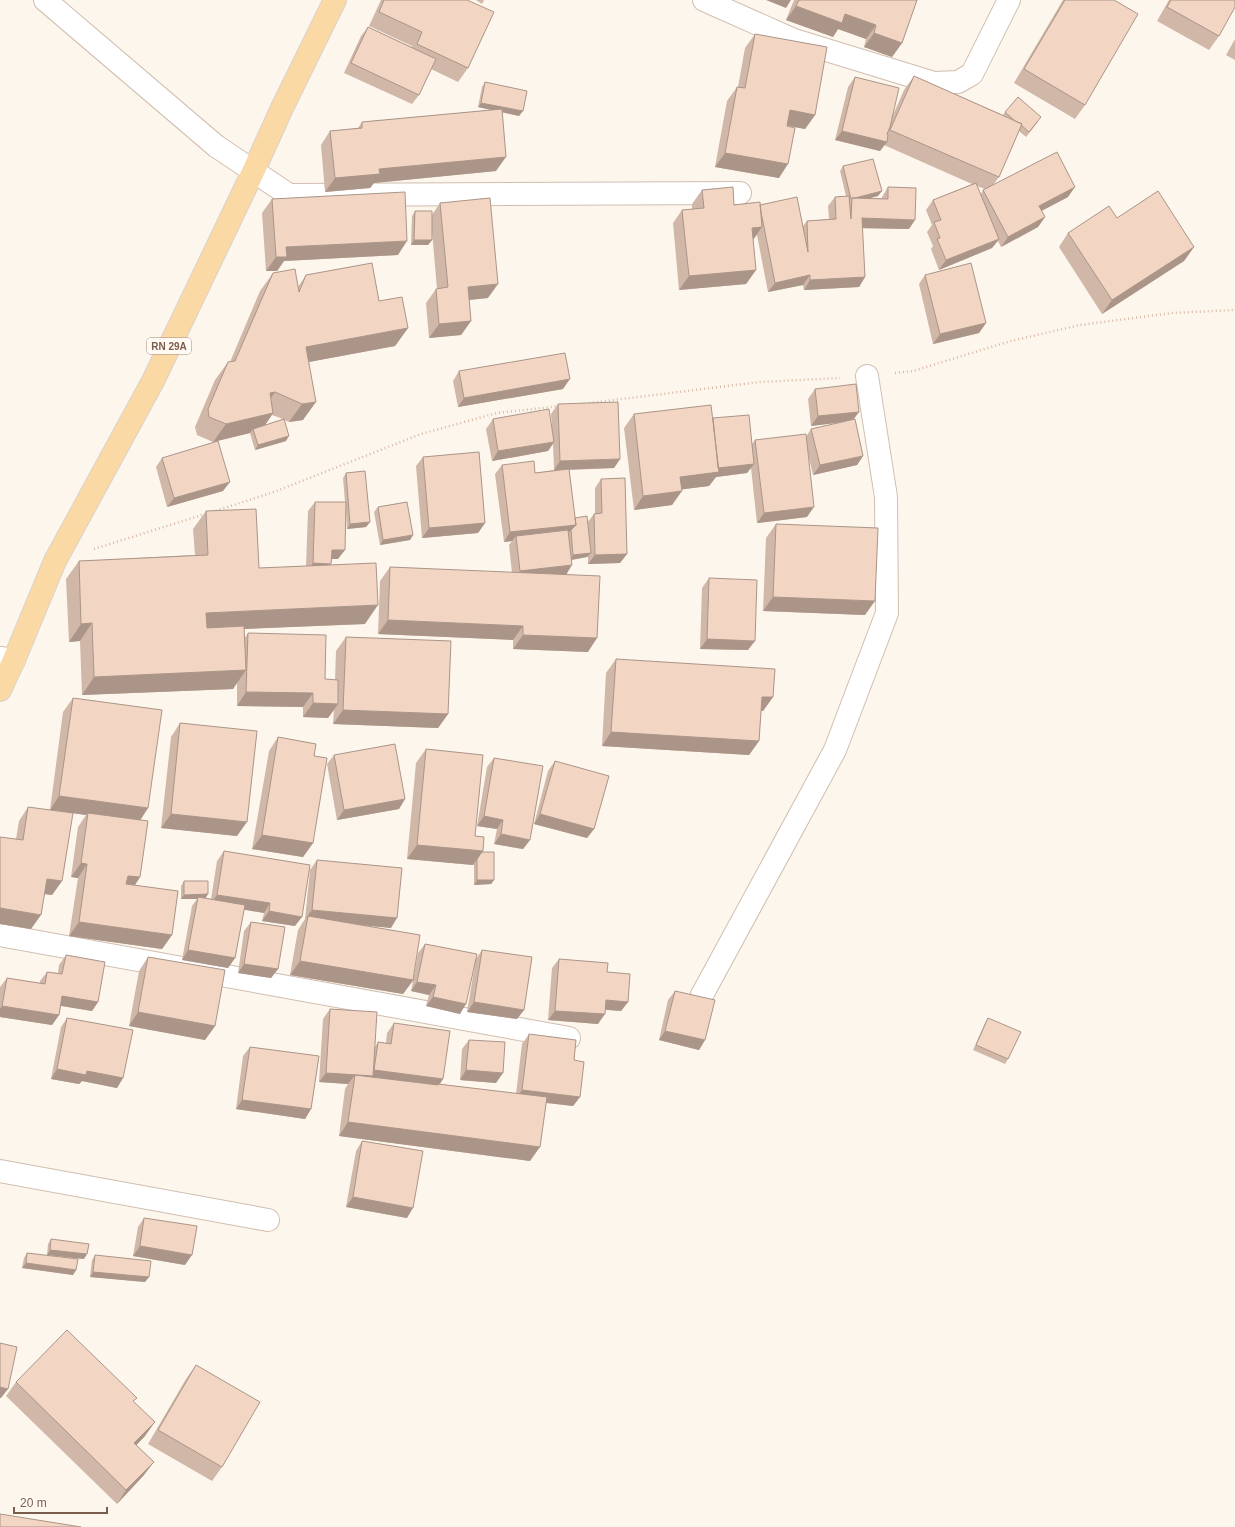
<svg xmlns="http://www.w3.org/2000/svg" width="1235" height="1527" font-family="Helvetica,sans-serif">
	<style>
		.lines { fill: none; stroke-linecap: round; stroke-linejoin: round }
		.street-casing { stroke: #d1beb0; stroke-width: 24 }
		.primary-casing { stroke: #dad1cd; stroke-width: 24 }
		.path { stroke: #d9b8a5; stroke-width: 2.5; stroke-dasharray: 1 3; stroke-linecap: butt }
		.street { stroke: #fff; stroke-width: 22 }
		.primary { stroke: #fbd9a5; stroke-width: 22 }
		.wall { fill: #d1b7a8; fill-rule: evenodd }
		.shaded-wall { fill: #aa9588 }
		.building { fill: #f3d5c3; stroke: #aa9588 }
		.labels { text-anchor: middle; stroke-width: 4; stroke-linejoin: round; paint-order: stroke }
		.shield { fill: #fffaf3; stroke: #a28b7f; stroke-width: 1 }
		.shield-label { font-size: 10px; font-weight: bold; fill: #7a5c4d }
	</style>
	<rect width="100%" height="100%" fill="#fdf6ec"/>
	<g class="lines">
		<defs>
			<path id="street" d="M45,0L216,146L289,195L740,193
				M704,0L794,40L934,83L958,82L972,74L1009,0
				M0,658L14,660
				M0,935L569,1038
				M702,995L835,750L887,613L886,497L867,376
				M0,1171L268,1220"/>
			<path id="primary" d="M0,690L14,660L55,561L153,381L253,172L282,108L335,0"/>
		</defs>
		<!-- street casing -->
		<use href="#street" class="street-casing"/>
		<!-- primary casing -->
		<use href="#primary" class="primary-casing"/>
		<!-- path -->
		<path class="path" d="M895,373L913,371L1011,341L1080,325L1172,313L1235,310
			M581,404L760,382L840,378
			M212,512L274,492L421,434L497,413L560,406
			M94,549L205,514"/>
		<!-- street -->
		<use href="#street" class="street"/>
		<!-- primary -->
		<use href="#primary" class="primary"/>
	</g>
	<!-- wall -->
	<path class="wall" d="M381,0H467L468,68L458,82L431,69L419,95L412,104L344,73L361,36L368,27L412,47V46L369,26Z
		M476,0H484L482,4Z
		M794,0H917L902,43L892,57L864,47L866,39L838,29L833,37L786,20Z
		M1063,0H1114L1085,105L1075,119L1014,83Z
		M1169,0H1235L1219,36L1209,50L1157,21Z
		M755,34L815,115L805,129L787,126L779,178L715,167L727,101L737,87H738L745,48Z
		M1235,39V60L1226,55Z
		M914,76L1003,115L1005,112L1038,122L1026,137L1019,131L999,177L993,185L1068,197L1041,211L1045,217L1038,227L1001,247L998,241L992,248L939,270L931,249L933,246L927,232L932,225L926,210L933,200L972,184L884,145L880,151L835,140L848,87L855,77L893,115L904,90ZM977,186L985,189L983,190L981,194Z
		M485,82L519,116L502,112L496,171L374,183L370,188L325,192L321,145L330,131L358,128L362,122L491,110L478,107L482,87Z
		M843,166L878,196L869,198H882V197L888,187L909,229L862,228L865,277L859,287L804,290L803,285L768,292L757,235L753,240L756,270L746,284L679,290L673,223L682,210L692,209V204L702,190L734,205H760L803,226L807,221L829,219L828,206L835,197L846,196L840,171Z
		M272,199L398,255L284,261L277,271H266L262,213Z
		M440,203L488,298L469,300L471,321L461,335L429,338L426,303L436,289H437L432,231V240L428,245H411L412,216L415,211L432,215Z
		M1068,233L1194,247L1184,261L1102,314L1059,247Z
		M273,273L298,287L306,275L379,301L408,328L395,346L308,362L303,420L289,422L284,420L286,441L255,450L250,433L213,442L197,435L195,427L215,380L228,362H230L260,291ZM272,415L283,419L265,425Z
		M925,275L986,323L979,333L933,344L919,284Z
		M459,371L563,389L458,407L453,381Z
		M815,389L859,412L853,420L863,456L857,465L813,475L808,454L807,517L757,523L751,468L747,473L716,477L709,486L682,489L672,505L634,510L624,428L634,414L713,418L752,444L755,440L806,437L811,429L843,422L811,426L808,399Z
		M558,404L620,459L614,468L569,470L575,518L587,523L594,514L595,513V488L601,479L627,554L620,563L588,564V557H587L572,560L566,575L588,652L513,649V640L378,634L380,581L390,567L512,573L509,545L512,541L504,542L495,474L502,465L535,473L554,470L553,444L548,451L492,461L486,429L493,419L552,427L551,414Z
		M423,457L485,523L478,533L422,538L416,466Z
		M162,458L223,491L167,507L156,467Z
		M346,473L370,522L366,527L347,529L346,513L338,559H332L330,565L365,624L244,629V639L248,633L325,679L335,680L336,651L346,637L448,714L438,728L333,724L334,710L328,718L303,717V707L237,706V682L233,689L82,695L80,641L69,642L66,579L79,561L195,555L193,529L206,511L259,568L306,566L308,511L315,502H345L343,478Z
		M378,507L413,535L410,540L380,545L374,512Z
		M776,524L865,615L763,611L766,538Z
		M709,578L748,650L700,649L702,588Z
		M616,659L773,697L763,711H761L759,741L749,755L602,746L606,673Z
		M73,698L148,808L140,820V877L135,885L172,935L162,949L69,936L78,878L71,877L78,827L86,815L72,813L62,881L52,895L45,894L31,929L0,924V837L16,839L19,821L28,807L50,810L63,712Z
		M180,723L237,836L161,828L171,737Z
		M278,737L314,756L313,843L303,857L252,849L269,751Z
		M426,749L475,836L494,880L491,884L474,885V864L473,865L407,859L416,763Z
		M334,755L405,799L399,809L337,820L327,764Z
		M494,758L530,840L523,849L494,844L497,829L477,826L487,767Z
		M555,761L594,829L587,838L534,824L548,771Z
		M224,851L295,926L262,921L264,913L244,909L235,958L228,968L182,960L192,906L197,899H181V886L184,881L208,894L205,898L211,899L217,861Z
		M317,860L391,928L357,924L414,976L418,953L425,944L476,959L482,950L524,1010L517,1019L467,1012L475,964L460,1014L426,1006L429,995L411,991L413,981L403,994L290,975L298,930L305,919L310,870Z
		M251,922L278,969L271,978L238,973L244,931Z
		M66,955L98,1002L92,1011L61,1006L59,1015L52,1025L0,1017V987L7,978L40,983V981L47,972L58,973L59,965Z
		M148,957L215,1026L205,1040L129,1026L139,971Z
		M559,959L607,972L628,1002L621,1011L605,1010L598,1024L548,1020L552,968Z
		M675,991L705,1040L699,1050L659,1040L668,1000Z
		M330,1009L375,1047L378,1042L386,1043L387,1033L394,1023L443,1079L440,1084L516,1094L522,1044L529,1034L574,1060L580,1097L573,1106L546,1103L530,1161L339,1136L345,1089L348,1084L319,1082L323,1019Z
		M67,1018L123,1078L117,1088L82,1081L79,1084L51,1079L61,1027Z
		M988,1018L1008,1059L1005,1064L973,1050L985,1023Z
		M469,1040L496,1083L460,1080L462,1049Z
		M250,1047L311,1109L305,1119L236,1109L243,1056Z
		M362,1141L407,1218L346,1207L356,1151Z
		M144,1218L185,1265L133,1256L138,1227Z
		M51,1239L84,1259L47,1255L48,1244Z
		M27,1253L76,1270L73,1275L22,1268L24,1258Z
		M95,1255L149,1277L145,1282L90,1277L92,1260Z
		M196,1365L222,1467L212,1481L148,1444L186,1379Z
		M16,1382L134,1402L145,1436L136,1445L144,1475L117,1504L6,1396Z"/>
	<!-- shaded-wall -->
	<path class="shaded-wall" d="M766,0H791L786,8Z
		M796,6L845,14L876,25L866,39L838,29L833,37L786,20Z
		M874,33L902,43L892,57L864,47Z
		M481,103L523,111L519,116L478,107Z
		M790,110L815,115L805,129L780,124Z
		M842,131L887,142L880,151L835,140Z
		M725,153L788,164L779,178L715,167Z
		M506,157L496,171L374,183L370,188L325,192L335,178L379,169Z
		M1075,187L1068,197L1032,216L1039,206Z
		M882,191L878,196L852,203V199Z
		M1045,217L1038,227L1001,247L1008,237Z
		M862,218L915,220L909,229L855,228Z
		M762,227L752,241V228Z
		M999,239L992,248L939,270L946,260Z
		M414,240H432L428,245H411Z
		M407,241L398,255L284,261L277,271H266L276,257L286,247Z
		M1194,247L1184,261L1102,314L1112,300Z
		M756,270L746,284L679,290L689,276Z
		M810,275L803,285L768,292L775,283Z
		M865,277L859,287L804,290L810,280Z
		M498,284L488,298L458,301L468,287Z
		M471,321L461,335L429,338L439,324Z
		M986,323L979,333L933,344L940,334Z
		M408,328L395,346L293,365L306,347Z
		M570,379L563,389L458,407L464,398Z
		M275,392L262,410L270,393Z
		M316,402L303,420L289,422L302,404Z
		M859,412L852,421L811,426L818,416Z
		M273,413L261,431L253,429L250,433L213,442L226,424Z
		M289,436L286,441L255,450L258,445Z
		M554,442L548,451L492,461L498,451Z
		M863,456L857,465L813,475L820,465Z
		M620,459L614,468L554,470L560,461Z
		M754,464L747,473L716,477L709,486L670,491L680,477L716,468Z
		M230,482L223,491L167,507L174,498Z
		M682,491L672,505L634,510L643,496Z
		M814,507L807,517L757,523L764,513Z
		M370,522L366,527L347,529L350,524Z
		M485,523L478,533L422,538L429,528Z
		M576,525L571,531V530L567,534L516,536L512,541L504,542L510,532Z
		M413,535L410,540L380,545L383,540Z
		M332,550H345L338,559H325Z
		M591,553L587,557L570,560L573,555Z
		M627,554L620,563L588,564L595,555Z
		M313,563L331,564L325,573H306Z
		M572,565L566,575L513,581L520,571Z
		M773,597L875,601L865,615L763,611Z
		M378,605L365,624L193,631L206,613Z
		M388,620L523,626L513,640L378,634Z
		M92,623L80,641L69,642L81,624Z
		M523,635L597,638L588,652L513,649Z
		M707,639L755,641L748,650L700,649Z
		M246,670L233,689L82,695L94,677Z
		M246,692L313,693L303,707L237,706Z
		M762,697H773L763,711H752Z
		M313,703L338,704L328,718L303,717Z
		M343,710L448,714L438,728L333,724Z
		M611,732L759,741L749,755L602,746Z
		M59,796L148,808L139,822L88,813L86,815L50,810Z
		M405,799L399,809L337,820L344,810Z
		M171,814L247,822L237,836L161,828Z
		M540,814L594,829L587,838L534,824Z
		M484,816L503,820L497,829L477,826Z
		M501,834L530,840L523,849L494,844Z
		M262,835L313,843L303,857L252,849Z
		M417,845L483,851L473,865L407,859Z
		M81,863L87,864L78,878L71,877Z
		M128,876L140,877L131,891L118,890Z
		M47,879L62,881L52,895L37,893Z
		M477,880H494L491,884L474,885Z
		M208,894L205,899L198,897L197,899H181L184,895Z
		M217,895L270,903L264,913L210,904Z
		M0,908L41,915L31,929L0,924Z
		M312,910L397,918L391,928L307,920L308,916L305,919Z
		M269,911L302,917L295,926L262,921Z
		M79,922L172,935L162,949L69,936Z
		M188,950L235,958L228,968L182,960Z
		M300,961L413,980L403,994L290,975Z
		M244,964L278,969L271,978L238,973Z
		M417,982L436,985L429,995L411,991Z
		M62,996L98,1002L92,1011L56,1005Z
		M433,997L466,1004L460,1014L426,1006Z
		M606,1000L628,1002L621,1011L600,1009Z
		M474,1002L524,1010L517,1019L467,1012Z
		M2,1006L59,1015L52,1025L0,1017V1009Z
		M555,1011L605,1014L598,1024L548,1020Z
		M138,1012L215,1026L205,1040L129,1026Z
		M665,1031L705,1040L699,1050L659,1040Z
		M57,1069L87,1071L123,1078L117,1088L82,1081L79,1084L51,1079Z
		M374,1070L443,1079L436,1089L438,1085V1084L435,1089L355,1075L348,1084L319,1082L326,1073L371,1075Z
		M466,1070L503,1073L496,1083L460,1080Z
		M522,1090L580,1097L573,1106L515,1099Z
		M242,1100L311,1109L305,1119L236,1109Z
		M348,1122L540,1147L530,1161L339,1136Z
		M353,1197L413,1208L407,1218L346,1207Z
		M140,1246L192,1255L185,1265L133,1256Z
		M50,1250L87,1254L84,1259L47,1255Z
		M26,1263L76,1270L73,1275L22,1268Z
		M93,1272L149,1277L145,1282L90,1277Z
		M0,1387L8,1389L1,1398H0Z
		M155,1422L145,1436L125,1457L134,1443Z
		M154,1462L144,1475L117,1504L126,1490Z"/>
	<!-- building -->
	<path class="building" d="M384,0H467L494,12L468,68L417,44L422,32L379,12Z
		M799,0H917L902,43L874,33L876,25L845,14L842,23L796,6Z
		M1065,0H1114L1138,14L1085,105L1024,69Z
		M1171,0H1235V7L1219,36L1167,7Z
		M368,27L436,59L419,95L351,63Z
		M755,34L827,47L815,115L790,110L787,126L795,128L788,164L725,153L737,87L745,88Z
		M914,76L1022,124L999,177L890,130Z
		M855,77L899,88L890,127L887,134L888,135L887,142L842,131Z
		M485,82L527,91L523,111L481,103Z
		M1018,97L1041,117L1029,132L1021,125L1022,124L1015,121L1005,112Z
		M502,109L506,157L379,169L380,174L335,178L330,131L362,128V122Z
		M1057,152L1075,187L1039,206L1045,217L1008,237L983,190Z
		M873,159L882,191L855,198H852L851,199L843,166Z
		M976,183L999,239L946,260L937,239L940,238L934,222L941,220L933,200Z
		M733,187L734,205L760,202L762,227L752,228L756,270L689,276L682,210L704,208L702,190Z
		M888,187L916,188L915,220L862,218L865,277L810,280V275L775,283L761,212L760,205L797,197L808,252L807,221L836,219L835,197L849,196L851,219L852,198L888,199Z
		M1158,191L1194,247L1112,300L1068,233L1109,206L1117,218Z
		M405,192L407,241L286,247L287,257H276L272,199Z
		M490,198L498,284L468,287L471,321L439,324L436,289L448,287L440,203Z
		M415,211H432V240H414Z
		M372,263L379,301L402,297L408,328L306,347L316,402L302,404L275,392L270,393L273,413L226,424L209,417L208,409L228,362L235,361L273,273L295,269L299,292L306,275Z
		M971,263L986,323L940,334L925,275Z
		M565,353L570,379L464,398L459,371Z
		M856,384L859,412L818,416L815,389Z
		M618,402L620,459L560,461L558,404Z
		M711,405L719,472L680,477L682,491L643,496L634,414Z
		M549,409L554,442L498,451L493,419Z
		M749,415L754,464L718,468L713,418Z
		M284,419L289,436L258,445L253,429Z
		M855,419L863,456L820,465L811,429Z
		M806,434L814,507L764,513L755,440Z
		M218,441L230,482L174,498L162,458Z
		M479,452L485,523L429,528L423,457Z
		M534,461L535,473L569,469L576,525L510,532L502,465Z
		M365,471L370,522L350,524L346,473Z
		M625,478L627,554L595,555L594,514L602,513L601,479Z
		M315,502H346L345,550H332L331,564L313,563Z
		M407,502L413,535L383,540L378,507Z
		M256,509L259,568L376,563L378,605L206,613L207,628L244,626L246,670L94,677L92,623L81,624L79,561L208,555L206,511Z
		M587,516L591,553L573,555L571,530L576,525L575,518Z
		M776,524L878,528L875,601L773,597Z
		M568,530L572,565L520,571L516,536Z
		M390,567L600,576L597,638L523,635V626L388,620Z
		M709,578L757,580L755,641L707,639Z
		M248,633L326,635L325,679L338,680V704L313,703V693L246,692Z
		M346,637L451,641L448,714L343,710Z
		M616,659L775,669L773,697H762L759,741L611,732Z
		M73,698L162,710L148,808L59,796Z
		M180,723L257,731L247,822L171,814Z
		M278,737L316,744L314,756L327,758L313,843L262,835Z
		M395,744L405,799L344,810L334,755Z
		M426,749L483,755L475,836L484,837L483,851L417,845Z
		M494,758L543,766L530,840L501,834L503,820L484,816Z
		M555,761L609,776L594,829L540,814Z
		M28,807L73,813L62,881L47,879L41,915L0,908V837L23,840Z
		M88,813L148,821L140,877L128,876L126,884L178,891L172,935L79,922L87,864L81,863Z
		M224,851L310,865L302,917L269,911L270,903L217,895Z
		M482,852H494V880H477V859Z
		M317,860L402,868L397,918L312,910Z
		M184,881H208V894L184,895Z
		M198,897L245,905L235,958L188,950Z
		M308,916L420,935L413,980L300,961Z
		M251,922L285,927L278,969L244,964Z
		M425,944L477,954L466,1004L433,997L436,985L417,982Z
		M482,950L532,957L524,1010L474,1002Z
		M66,955L105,962L98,1002L62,996L59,1015L2,1006L7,978L45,984L47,972L62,974Z
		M148,957L225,970L215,1026L138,1012Z
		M559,959L608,963L607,972L630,974L628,1002L606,1000L605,1014L555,1011Z
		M675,991L715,1000L705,1040L665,1031Z
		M330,1009L377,1012L373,1076L326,1073Z
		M67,1018L133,1030L123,1078L87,1071L86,1075L57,1069Z
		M988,1018L1021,1032L1008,1059L976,1045Z
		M394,1023L450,1031L443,1079L374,1070L378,1042L391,1044Z
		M529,1034L576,1040L574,1060L584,1062L580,1097L522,1090Z
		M469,1040L505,1042L503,1073L466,1070Z
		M250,1047L319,1056L311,1109L242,1100Z
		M355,1075L438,1085V1084L547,1097L540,1147L348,1122Z
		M362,1141L423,1151L413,1208L353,1197Z
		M144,1218L197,1226L192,1255L140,1246Z
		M51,1239L89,1244L87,1254L50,1250Z
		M27,1253L78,1259L76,1270L26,1263Z
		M95,1255L151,1261L149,1277L93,1272Z
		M67,1330L137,1398L133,1401L155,1422L134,1443L154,1462L126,1490L16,1382Z
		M0,1343L17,1347L8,1389L0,1387Z
		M196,1365L260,1402L222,1467L158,1430Z
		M0,1514L81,1527H0Z"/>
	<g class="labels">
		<!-- shield labels -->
		<rect class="shield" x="147" y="338" width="44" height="16" rx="3"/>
		<g class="shield-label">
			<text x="169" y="350">RN 29A</text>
		</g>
	</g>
	<!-- scale -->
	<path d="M14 1507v6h93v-6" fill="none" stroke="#7a5c4d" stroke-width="2"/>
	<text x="20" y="1507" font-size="12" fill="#7a5c4d" stroke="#fffaf3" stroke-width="3" paint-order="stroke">20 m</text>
</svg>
